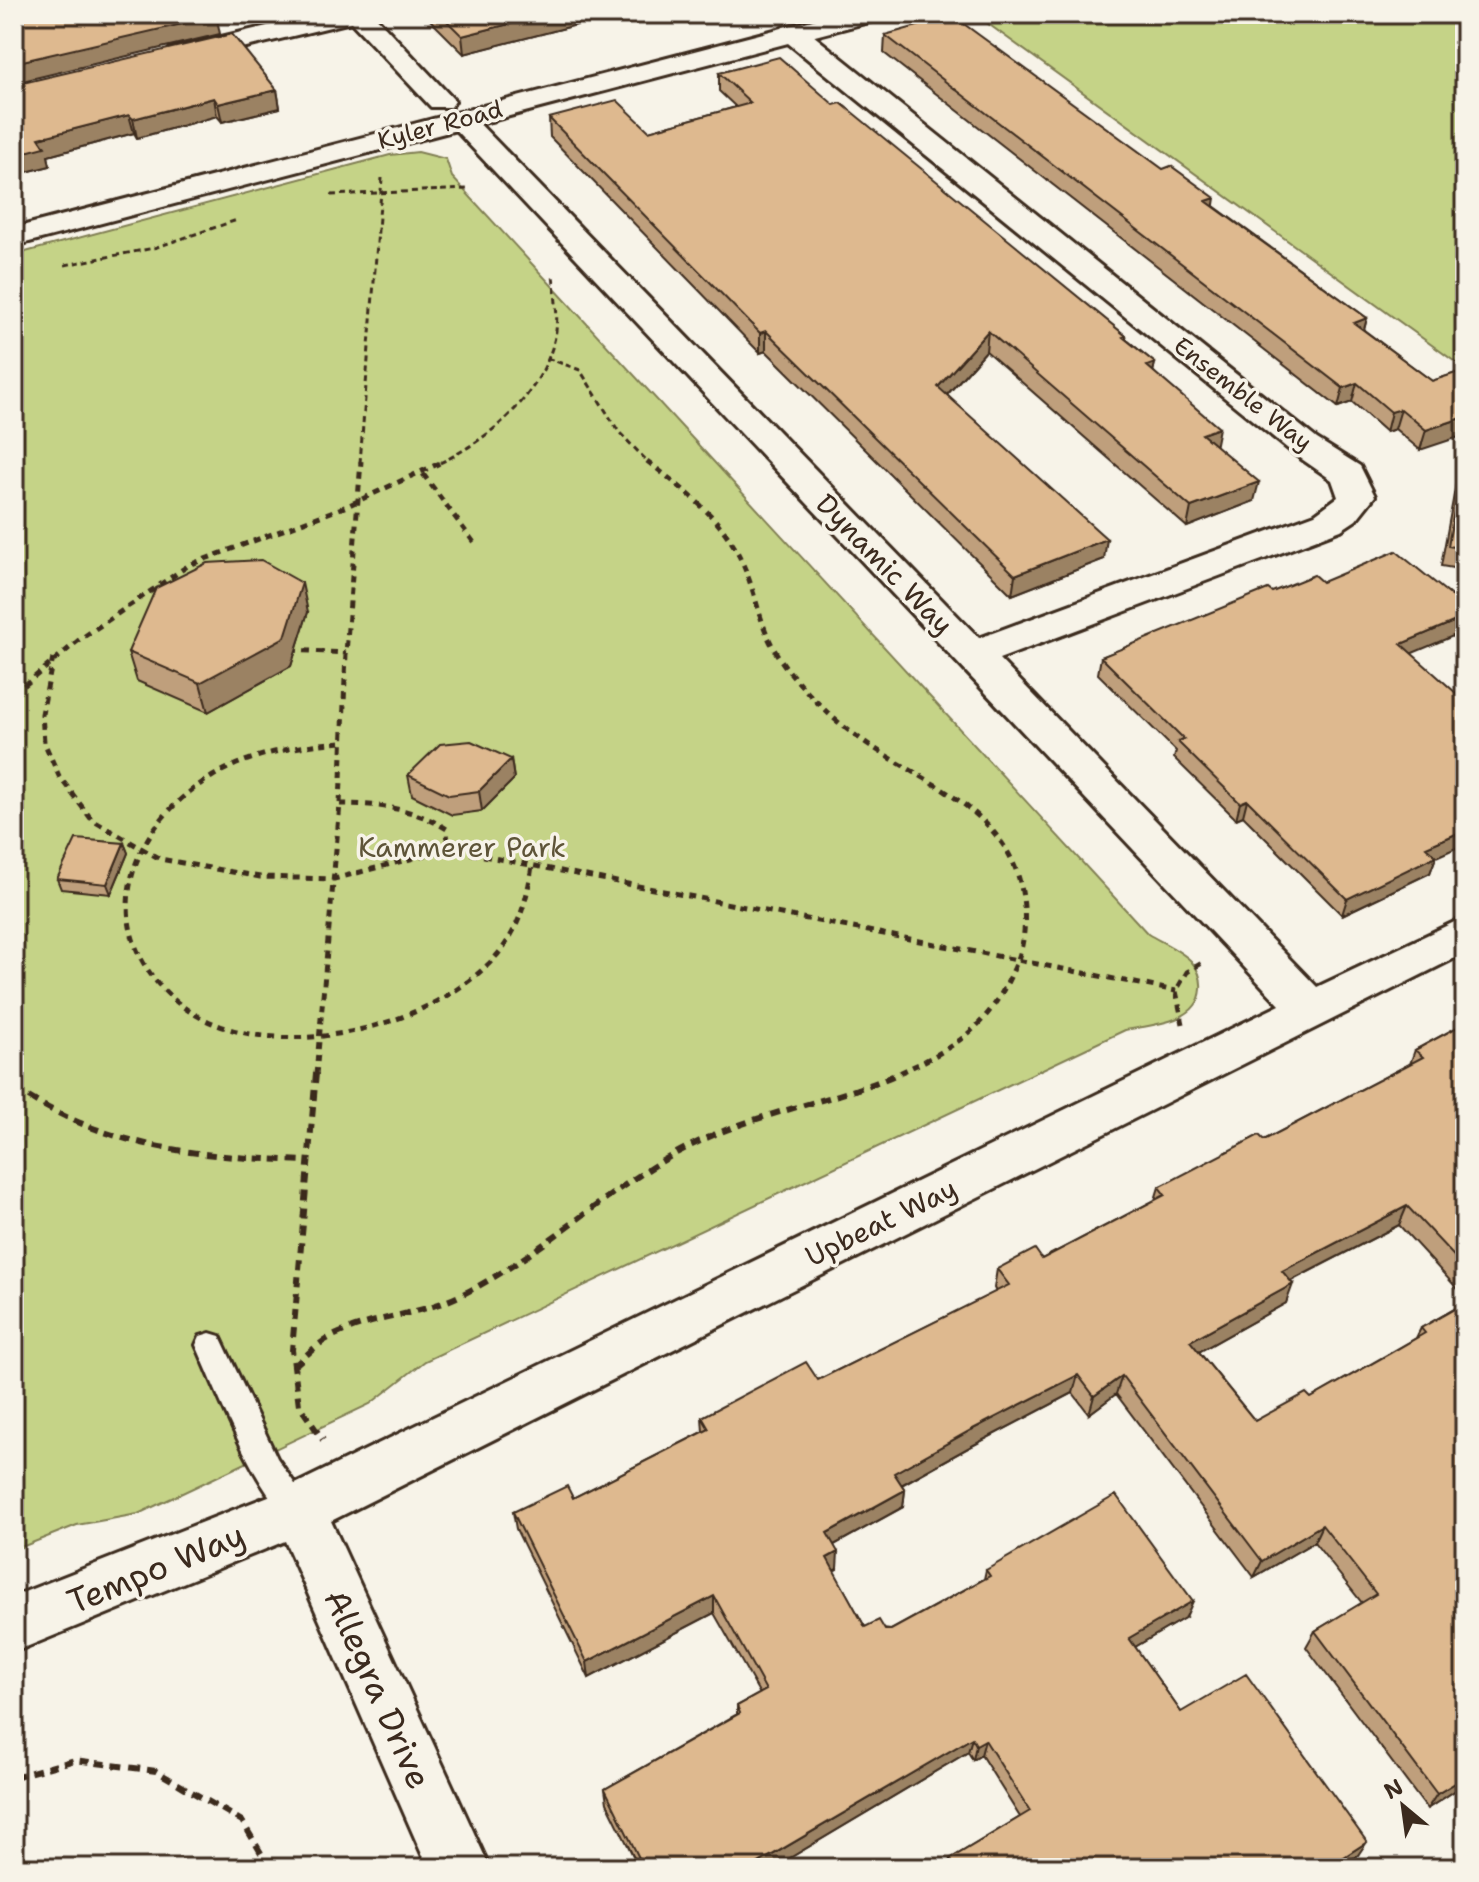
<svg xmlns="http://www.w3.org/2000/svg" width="1479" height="1882" font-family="'Shantell Sans',sans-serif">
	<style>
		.green { fill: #c5d387; stroke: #807e52; stroke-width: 2 }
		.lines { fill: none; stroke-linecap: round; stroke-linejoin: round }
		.lane-casing { stroke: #3b2a1e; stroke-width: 6 }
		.street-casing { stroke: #3b2a1e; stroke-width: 6 }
		.secondary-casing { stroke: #3b2a1e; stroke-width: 6 }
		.path-far2 { stroke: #3b2a1e; stroke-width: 3; stroke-dasharray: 6 4; stroke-linecap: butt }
		.path-far1 { stroke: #3b2a1e; stroke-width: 5; stroke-dasharray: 7 6; stroke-linecap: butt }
		.path { stroke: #3b2a1e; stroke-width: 6; stroke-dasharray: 10 7; stroke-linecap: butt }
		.lane { fill: #f7f3e8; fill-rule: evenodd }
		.street { fill: #f7f3e8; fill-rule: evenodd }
		.secondary { fill: #f7f3e8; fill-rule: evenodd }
		.wall { fill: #bf9f7b; stroke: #3b2a1e; stroke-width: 2 }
		.shaded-wall { fill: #9b8264; stroke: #3b2a1e; stroke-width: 2 }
		.building { fill: #deb98f; stroke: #3b2a1e; stroke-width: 2 }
		.labels { text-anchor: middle; stroke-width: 7; stroke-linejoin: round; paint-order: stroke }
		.far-street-label { font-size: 24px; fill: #3b2a1e; stroke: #f7f3e8 }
		.street-label { font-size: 28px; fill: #3b2a1e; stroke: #f7f3e8 }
		.park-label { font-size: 28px; fill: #5e5438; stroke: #f7f3e8 }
		.near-street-label { font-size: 34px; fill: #3b2a1e; stroke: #f7f3e8 }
	</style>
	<rect width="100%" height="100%" fill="#f7f3e8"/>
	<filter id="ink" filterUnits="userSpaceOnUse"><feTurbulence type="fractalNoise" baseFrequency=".0125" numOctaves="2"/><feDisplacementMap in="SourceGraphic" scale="16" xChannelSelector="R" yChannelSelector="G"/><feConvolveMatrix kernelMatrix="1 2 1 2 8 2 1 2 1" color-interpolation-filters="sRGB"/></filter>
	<g filter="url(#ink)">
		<!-- green -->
		<path class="green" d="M975,14H1465V369L980,18Z
			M418,152L446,159L452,177L1148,934C1161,942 1180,950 1191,961C1198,969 1202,979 1201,989C1199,1023 1150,1025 1125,1030L425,1361L370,1404L138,1514L77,1525L14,1550V255L390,155Z"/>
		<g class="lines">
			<defs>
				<path id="lane" d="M210,1333L220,1336L277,1458L313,1510L309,1520L298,1524C261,1509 214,1384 196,1345L200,1336Z"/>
				<path id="street" d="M318,14H373L455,101L451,107H431L351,22L180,63L170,61L166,55L170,49Z
					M793,25L803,27L1317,439L1360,466L1375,496L1356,520L1341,530L999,659L1317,987L1465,917V953L331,1521L490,1868H428L285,1541L14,1652V1596L279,1492L1280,1005L446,120L450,114H470L979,638L1315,514L1338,497L1332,480L1293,453L783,39L779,33L783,27Z"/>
				<path id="secondary" d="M836,14H880L876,20L14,246V228Z"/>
			</defs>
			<!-- lane casing -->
			<use href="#lane" class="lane-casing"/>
			<!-- street casing -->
			<use href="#street" class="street-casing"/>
			<!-- secondary casing -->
			<use href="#secondary" class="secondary-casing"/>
			<!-- path-far2 -->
			<path class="path-far2" d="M331,195L469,189
				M65,265L154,248L237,220
				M547,358L580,370L619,432L649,463
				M360,463L382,178
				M440,463C491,438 542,395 555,337C559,317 555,295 553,275"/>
			<!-- path-far1 -->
			<path class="path-far1" d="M647,461C683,489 723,518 742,562C762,607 758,636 794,677C812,698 832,719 855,735C919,782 1011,808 1023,898C1026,920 1025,944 1016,964C989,1028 957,1047 895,1075
				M423,474L475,544
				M291,650L346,653
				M53,658L42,714L44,742L59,776L92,820L160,859L260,877L334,879L448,849L1176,991
				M14,694L79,640L189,565L347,506L444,461
				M341,742C297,746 252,753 213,776C130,824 93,925 171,997C254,1073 430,1033 498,954C519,929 528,897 532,865
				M340,804C379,804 413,808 447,829L448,849
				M1183,1024L1176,991L1187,972L1202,963
				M316,1075L340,804L346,653L361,461"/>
			<!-- path -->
			<path class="path" d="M316,1073L292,1350L299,1405L323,1440
				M14,1088C108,1149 198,1157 308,1161
				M294,1366C305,1357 315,1346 327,1339C370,1316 421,1316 465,1293C545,1253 608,1187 688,1147C755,1112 831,1103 900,1073
				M14,1777L75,1760L156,1771L242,1821L270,1868"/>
			<!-- lane -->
			<use href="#lane" class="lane"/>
			<!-- street -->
			<use href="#street" class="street"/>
			<!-- secondary -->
			<use href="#secondary" class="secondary"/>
		</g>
		<!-- wall -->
		<path class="wall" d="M424,14H619L464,54Z
			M885,35L1214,206L1367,318L1364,330L1432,381L1456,373L1420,450L1395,429L1386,432L1352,402L1338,407L884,53Z
			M719,73L834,105L1126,336V339L1155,363L1153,371L1215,445L1254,501L1187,527L986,351L947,395L1104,559L1012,595L766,351L760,353L550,137L549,118L649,131L736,107L719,91Z
			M14,85L277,90L280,108L222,122L217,116L137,138L134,133L48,156L50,166L14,175Z
			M1465,447V570L1441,566L1459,467Z
			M1272,592L1412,654L1436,857L1430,873L1342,915L1243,816L1236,819L1174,758L1176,751L1098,674L1101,657Z
			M308,612L291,666L208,712L137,681L128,652Z
			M511,759L514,779L482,811L452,815L412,795L408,775Z
			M124,843L128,853L111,894L61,889L57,879Z
			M1465,1023V1297L1399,1225L1291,1281L1286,1303L1199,1352L1255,1421L1311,1398L1416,1338L1421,1328L1465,1303V1784L1427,1809L1306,1647L1315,1631L1362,1603L1314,1542L1254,1577L1116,1394L1089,1414L1073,1393L968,1448L902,1485L905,1490L903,1507L834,1545L837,1569L833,1570L865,1627L891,1630L984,1579L986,1570L1186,1617L1135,1647L1181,1712L1358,1855L1338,1868H948L950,1859L1020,1817L981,1755L973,1760L968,1752L773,1868H639L607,1803L605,1789L737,1714V1706L760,1694L714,1613L589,1678L516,1529L513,1512L573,1498L703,1432L702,1417L818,1380L996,1292L994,1288L997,1269L1042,1259L1155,1200L1159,1187L1264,1140L1410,1064L1415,1050Z"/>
		<!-- shaded-wall -->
		<path class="shaded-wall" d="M208,14H239L217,19L220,34L14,83V63Z
			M548,14H619L464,54L462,36Z
			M277,90L280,108L222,122L218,104Z
			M214,98L217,116L137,138L133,119Z
			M129,115L134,133L48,156L50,166L14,175V155L39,138Z
			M1215,198L1212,217L1206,201Z
			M1367,318L1362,337L1354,323Z
			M766,331V351L760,353V333Z
			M988,331L986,351L936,407L938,387Z
			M1155,363L1151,382L1147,366Z
			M1357,383L1352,402L1338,407L1343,388Z
			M1401,409L1395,429L1386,432L1391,412Z
			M1465,417V435L1420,450L1426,430Z
			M1219,428L1215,448L1202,434Z
			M1259,482L1254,501L1187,527L1191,507Z
			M1107,539L1104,559L1012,595L1015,575Z
			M302,583L308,612L291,666L208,712L200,683Z
			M1465,617V631L1396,660L1401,644Z
			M511,759L514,779L482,811L479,791Z
			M1247,800L1243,816L1236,819L1240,803Z
			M1465,830V844L1436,857L1430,873L1342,915L1347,899L1426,847Z
			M124,843L128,853L111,894L107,884Z
			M1407,1206L1399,1225L1275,1289L1282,1271Z
			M1293,1284L1286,1303L1184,1360L1190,1341Z
			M1078,1375L1073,1393L968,1448L892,1490L894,1473L971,1430Z
			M1122,1376L1116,1394L1089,1414L1094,1396Z
			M905,1490L903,1507L825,1550L827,1533Z
			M1322,1525L1314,1542L1254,1577L1262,1561Z
			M838,1552L837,1569L825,1575L827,1558Z
			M714,1596V1613L589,1678L587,1662Z
			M1193,1601L1186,1617L1123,1654L1129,1638Z
			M972,1738L968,1752L773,1868H750Z
			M985,1740L981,1755L973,1760L976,1745Z
			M1465,1777V1784L1427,1809L1437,1794Z
			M1367,1842L1358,1855L1338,1868H1327Z"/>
		<!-- building -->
		<path class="building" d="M14,14H215L217,16L14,63Z
			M440,14H548L462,36Z
			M953,16L1163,169L1171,166L1215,198L1206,201L1367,318L1354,323L1432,381L1456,373L1465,380V417L1426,430L1401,409L1391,412L1357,383L1343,388L885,35Z
			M232,34L277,90L218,104L214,98L133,119L129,115L39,138L45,147L14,155V85Z
			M779,57L834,105L841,103L1126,336L1123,337L1155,363L1147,366L1219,428L1202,434L1259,482L1191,507L988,331L938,387L1107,539L1015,575L766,331L760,333L549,118L617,100L649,131L751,103L719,73Z
			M1465,447V549L1448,546Z
			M1396,551L1465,607V617L1401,644L1465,701V830L1426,847L1436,856L1347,899L1247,800L1240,803L1178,742L1184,739L1101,657L1268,589L1272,592L1314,575L1322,582Z
			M261,560L302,583L285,637L200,683L128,652L156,588L207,563Z
			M471,741L511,759L479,791L449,795L408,775L440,744Z
			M76,839L124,843L107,884L57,879Z
			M1465,1023V1268L1407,1206L1282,1271L1293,1284L1190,1341L1255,1421L1306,1393L1311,1398L1389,1354L1425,1333L1421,1328L1465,1303V1452L1463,1453L1465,1454V1777L1437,1794L1315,1631L1376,1594L1322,1525L1262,1561L1122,1376L1094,1396L1078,1375L971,1430L894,1473L905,1490L827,1533L838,1552L827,1558L865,1627L879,1620L885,1630H891L990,1576L986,1570L1116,1495L1193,1601L1129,1638L1181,1712L1246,1674L1367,1842L1327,1868H955L950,1859L1030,1811L985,1740L976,1745L972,1738L750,1868H644L605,1789L740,1713L737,1706L766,1690L714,1596L587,1662L513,1512L567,1486L573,1498L709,1429L702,1417L806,1362L818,1380L1009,1285L997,1269L1035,1249L1042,1259L1165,1195L1159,1187L1259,1135L1264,1140L1423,1057L1415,1050Z"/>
	</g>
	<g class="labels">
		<!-- far-street labels -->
		<g class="far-street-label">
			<text transform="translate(440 125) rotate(-15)" y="8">Kyler Road</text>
			<text transform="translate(1243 394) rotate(38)" y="8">Ensemble Way</text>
		</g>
		<!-- street labels -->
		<g class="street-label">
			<text transform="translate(885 564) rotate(46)" y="10">Dynamic Way</text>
			<text transform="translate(881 1222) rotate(-26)" y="10">Upbeat Way</text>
		</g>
		<!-- park labels -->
		<g class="park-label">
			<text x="462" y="857">Kammerer Park</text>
		</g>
		<!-- near-street labels -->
		<g class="near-street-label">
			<text transform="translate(156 1568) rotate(-22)" y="12">Tempo Way</text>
			<text transform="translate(378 1689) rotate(66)" y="12">Allegra Drive</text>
		</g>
	</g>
	<!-- margin -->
	<rect width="1479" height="1882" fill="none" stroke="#f7f3e8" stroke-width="48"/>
	<rect x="24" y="24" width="1431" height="1834" fill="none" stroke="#3b2a1e" stroke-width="3" filter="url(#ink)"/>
	<!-- north arrow -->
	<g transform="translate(1403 1806) rotate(331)" stroke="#f7f3e8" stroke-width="6" paint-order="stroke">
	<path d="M0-6L14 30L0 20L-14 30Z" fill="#3b2a1e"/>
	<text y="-12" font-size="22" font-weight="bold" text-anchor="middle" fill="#3b2a1e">N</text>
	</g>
</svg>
